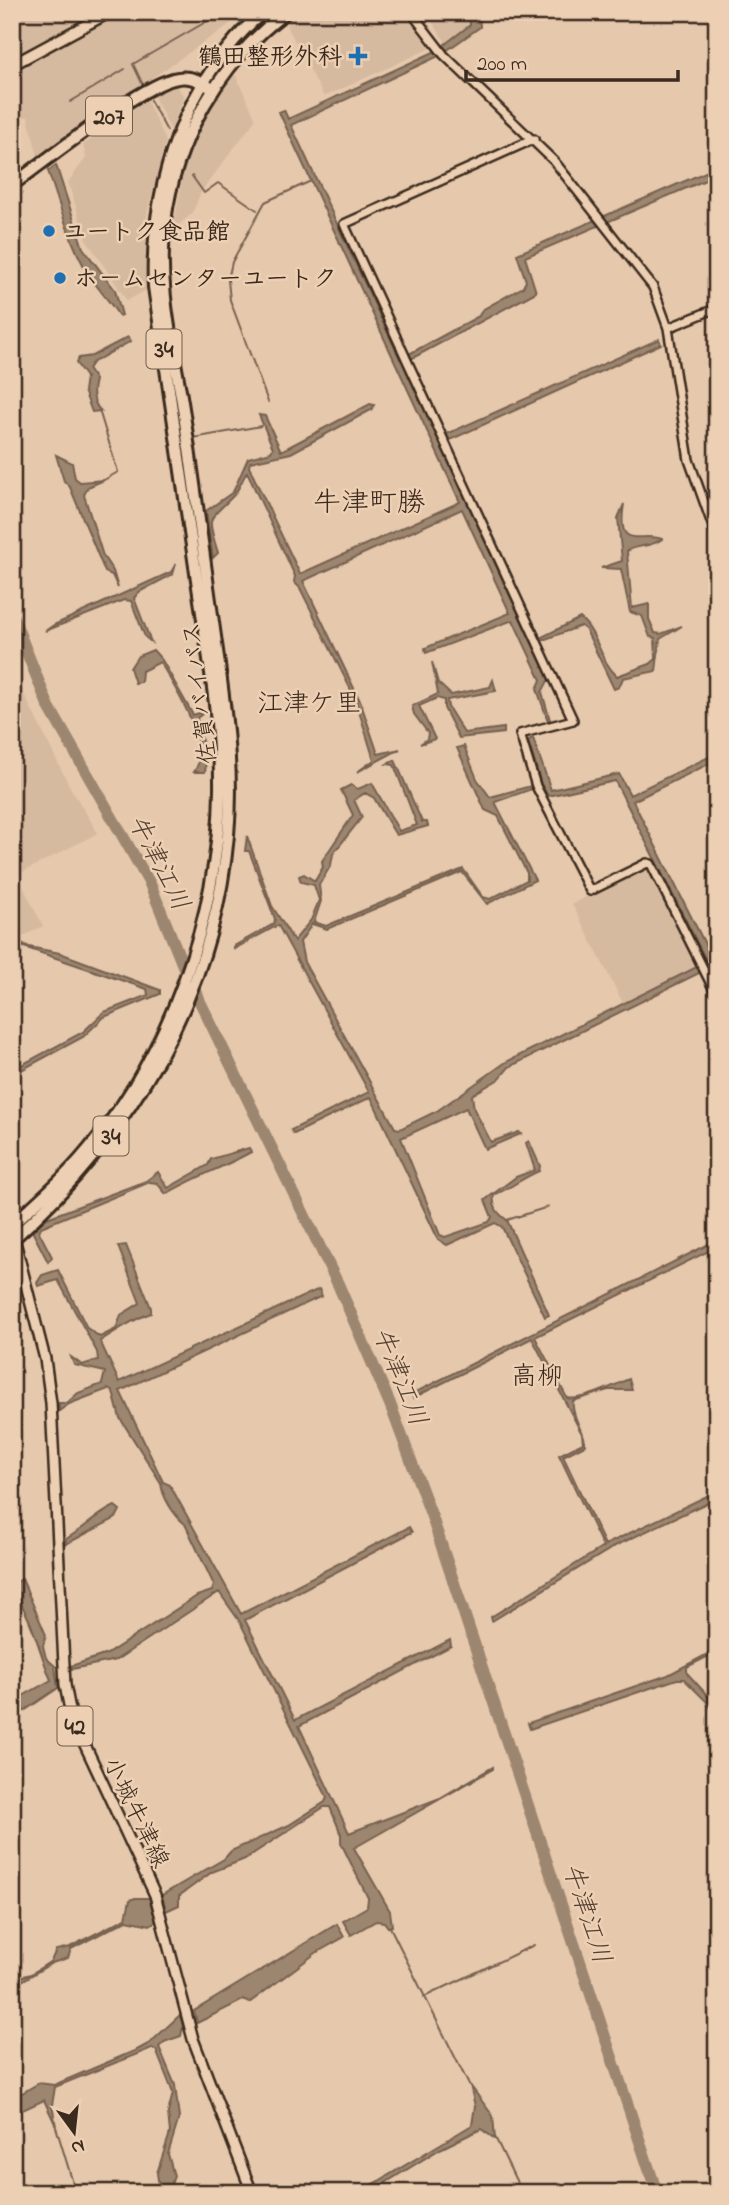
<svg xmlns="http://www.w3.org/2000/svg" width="729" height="2205" font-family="'Indie Flower','Klee One',sans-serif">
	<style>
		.built { fill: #d6baa0 }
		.water { fill: #9d8670; stroke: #76614f; stroke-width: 2 }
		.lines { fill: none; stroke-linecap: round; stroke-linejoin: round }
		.stream { stroke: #76614f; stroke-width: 2 }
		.river { stroke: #9d8670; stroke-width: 12 }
		.minor-casing { stroke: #3b2a1e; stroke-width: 12 }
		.major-casing { stroke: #3b2a1e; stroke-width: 14 }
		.highway-casing { stroke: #3b2a1e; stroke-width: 16 }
		.minor { stroke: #edd0b3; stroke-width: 7 }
		.major { stroke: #edd0b3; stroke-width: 9 }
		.highway { stroke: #edd0b3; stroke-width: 10 }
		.poi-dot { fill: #1f6fb2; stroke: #edd0b3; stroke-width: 2.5 }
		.labels { text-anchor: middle; stroke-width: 5; stroke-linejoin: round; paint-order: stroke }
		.shield { fill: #edd0b3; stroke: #705c4b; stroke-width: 2 }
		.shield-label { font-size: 23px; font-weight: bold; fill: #3b2a1e }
		.poi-label { font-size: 24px; font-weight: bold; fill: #3b2a1e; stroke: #edd0b3; text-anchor: start }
		.street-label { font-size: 24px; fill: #3b2a1e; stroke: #edd0b3 }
		.neighbourhood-label { font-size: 26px; fill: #3b2a1e; stroke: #edd0b3 }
		.water-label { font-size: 26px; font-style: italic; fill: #544132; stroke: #edd0b3 }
		.quarter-label { font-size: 28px; fill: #3b2a1e; stroke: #edd0b3 }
	</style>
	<rect width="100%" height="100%" fill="#e6c9ad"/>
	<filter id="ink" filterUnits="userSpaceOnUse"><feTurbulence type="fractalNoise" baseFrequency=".0143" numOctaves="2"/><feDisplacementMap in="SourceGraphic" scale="14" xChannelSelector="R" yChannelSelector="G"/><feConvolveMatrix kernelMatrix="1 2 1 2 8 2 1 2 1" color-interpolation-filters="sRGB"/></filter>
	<g filter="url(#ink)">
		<!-- built -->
		<path class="built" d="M25,12H230L236,20L38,157L28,117L12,116V18Z
			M303,12H402L431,48L324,97L286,24Z
			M426,12H469L470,25L446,43Z
			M235,74L256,119L201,192L192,214L173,229L184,170L197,135L217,98Z
			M176,86L184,96L171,130L153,95Z
			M146,99L166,141L147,214L146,290L127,301L86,239L68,182L86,158L83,145Z
			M12,670L70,787L98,833L17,875L43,926L14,941Z
			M645,867L649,869L700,969L625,1007L572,904Z"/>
		<!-- water -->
		<path class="water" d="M469,12H479L480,27L439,56L291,125L400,359L479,316L482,310L523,287L526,281L517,254L717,167V175L525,257L536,292L407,361L405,366L438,438L659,339L661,344L441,444L549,679L542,692L550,720L548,721L537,689L541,680L513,620L426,653L425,648L510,613L462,509L303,581L360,701L378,754L400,749L357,772L374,760L355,698L300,588L294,582L295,576L247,472C242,479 239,490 233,496C208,522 206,514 218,553L213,558L206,511L233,492L248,458L271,452L273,448L259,415L265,416L281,451L370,404L374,405L371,410L291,453L250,462L249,467L300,574L460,502L279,112L284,110L288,119L436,51L470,25Z
			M56,165L83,248L115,290L122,315L119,316C111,303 102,293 93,281C71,249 61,208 48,171Z
			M128,337L131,341L92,363L88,369L95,380C92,391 92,403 101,411L92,412L84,391L86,377L76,363L79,358L92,356Z
			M56,455L72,463L75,478L80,482L104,480L88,487L84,495L103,556L113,571L118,588L112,575L105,572L70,487L64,481Z
			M624,504C616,553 640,531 662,539C651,548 638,544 627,551L632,608L649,604V619L655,633L661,634L682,626L660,639L656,671L623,678L619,687L614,689L586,630L581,626L543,640L542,637L580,618C599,634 599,660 617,676L650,664L656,659L655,638L650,637L642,616L630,612L621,569L601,568L622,561L618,518Z
			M176,564L173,574L139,592L134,598L151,642L145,637L131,601L124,600L45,631L54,625L171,572Z
			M153,650L162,660L193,715L206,711L197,718C199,734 208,756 205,772H194C213,746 175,688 160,662L142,671L141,682L135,683L130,668L138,656Z
			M432,662L438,683L451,695L490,687L493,680L496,691L447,700L448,707L464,733L504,728V733L459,738L444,708V700L437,698L419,706L435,739L420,744L427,739L428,733L414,714L412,706L438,694Z
			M533,738L551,790L619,774L630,795L717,753V760L633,801L717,968V982L709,968L509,1067L499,1079L472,1095L474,1109L491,1142L519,1132L521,1134L485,1149L466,1108L401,1138L440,1235L445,1237L489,1222L492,1217L485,1200L516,1177L535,1170L526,1143L529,1141L540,1166L539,1171C522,1178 511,1188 494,1195C492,1207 498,1214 507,1220L549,1315L545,1317L502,1227L495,1223L447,1245L438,1239L371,1097L294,1134L291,1130L369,1092L278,925L234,949V946L274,924L275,919L249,851H245L247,836L272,906L294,941L311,920L319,900L314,885L301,882L299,876L304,874L315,881L323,867L322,861L353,815L341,790L351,785L358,789L372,783L399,831L417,825L394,765L387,764L395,760L422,822H427L428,826L396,835L374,798L365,793L354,800L362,817L333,854L331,865L319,885L321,901L314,922L326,926L463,869L483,897L490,899L527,880V873L498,816L485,810L457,748L464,746L477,779L490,797L531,786L532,789L495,802L535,880L487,904L462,872L327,929L312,924L300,942L304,962L395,1128L400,1129L437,1111L506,1062L707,962L615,781L548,796L541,784L528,740Z
			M12,938L29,947L60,953L160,990V994L104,1017L83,1037L12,1075V1070L83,1032L104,1012L148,995L147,989L12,943Z
			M249,1148L251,1152C222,1168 195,1177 166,1194L157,1183L150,1182L41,1227L39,1232L52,1257L48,1262L33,1233L34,1229L47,1218L146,1181L158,1172L168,1188L208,1165L211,1159Z
			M717,1240V1247L535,1337L567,1398C581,1402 614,1385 629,1379L632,1390H608L573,1401C571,1415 583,1430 585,1445L563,1456L605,1545L717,1491V1498L617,1545L492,1621L491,1617L603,1547L559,1455L583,1443L582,1434L532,1338L413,1398L412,1394Z
			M126,1245L151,1308V1313C131,1320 118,1330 100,1341L119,1382L319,1289L322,1296L120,1391L163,1482L170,1485L241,1614L409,1527L412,1532L245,1620L295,1720L450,1640L451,1646L299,1726L349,1833L440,1798L493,1767V1769L354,1848L390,1911L392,1926L388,1927L384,1922L376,1921L351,1935L343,1921L367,1907L368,1898L341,1843V1834L330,1807H324L245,1859L212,1872L179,1896V1905L166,1911L162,1895L224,1859L231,1851L289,1825L325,1802L327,1797L240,1622L219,1592L116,1660L72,1669L71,1666L107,1654L197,1596L212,1591L214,1585L185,1524C174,1515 162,1497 161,1483L120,1418L113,1392L108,1389L69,1404L59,1411V1403H67L78,1393L102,1384L105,1372L74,1365L71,1357L82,1365L98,1360L97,1352L58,1280L38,1286L37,1283L42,1275L58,1270L87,1328L100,1337L116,1329L121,1315L140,1303L118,1246Z
			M115,1506L120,1510L116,1518L66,1544V1539C84,1529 97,1514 115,1506Z
			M22,1579L46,1635L43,1646L46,1658L55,1666L58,1688L12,1719V1702L51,1680C38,1649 33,1618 12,1590V1584Z
			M717,1649V1652L687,1667V1673L717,1706V1718L708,1703L684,1679H677L530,1729L528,1723L668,1675Z
			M135,1898H149L156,1921L150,1925L127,1920L71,1949L68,1958L52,1963L12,1987V1979L31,1974L51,1961L56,1950L70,1947L126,1918L130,1900Z
			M337,1924L344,1937L316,1953L249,2003L243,2000L197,2023L194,2011Z
			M180,2015L183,2027L181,2036L164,2042L159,2047L175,2085L179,2118L168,2154L174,2176L168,2193H160L157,2173L170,2133L168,2113L173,2093L156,2050L152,2048L55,2087L52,2105L56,2126L44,2100L12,2115V2099L39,2083L54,2085L139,2049L150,2043Z
			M470,2085L493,2116L495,2139L481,2129L440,2149L369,2193H359L472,2125L475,2106Z"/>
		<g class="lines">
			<!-- stream -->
			<path class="stream" d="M143,85L133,64L223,12
				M150,100L167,131
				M70,102L125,69
				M192,176L204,193L218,183L257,210
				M268,402L230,300L228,280L232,262L265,202L311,181
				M99,410L118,472L104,480
				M193,438L261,426
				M507,1220L548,1207
				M390,1927L469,2085
				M424,1997L534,1945
				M56,2127L76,2193
				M495,2137L522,2193"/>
			<!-- river -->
			<path class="river" d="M12,615L48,705L150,884L186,973L338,1284L390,1404L432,1517L657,2193"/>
			<defs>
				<path id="minor" d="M411,12L444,55L554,161L653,287L668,328L689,460L717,538
					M534,139L344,224L573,720L520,734L536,786L590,891L647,863L651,864L717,996
					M668,328L717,308"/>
				<path id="major" d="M12,65L110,12
					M12,1230L45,1359L51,1403L65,1685L71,1715L155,1895L193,2039L252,2193"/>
				<path id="highway" d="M12,185C46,161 144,82 178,78C189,76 199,80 208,86
					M12,1225C38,1201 65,1178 87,1151C169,1056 219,915 220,790C221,720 207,649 197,580C183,482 168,385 154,287C150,186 184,80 263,12
					M12,1240C131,1134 214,996 228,835C235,761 222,688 212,615C202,544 193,472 182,402C172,342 157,282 165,222C175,139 220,62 286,12"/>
			</defs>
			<!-- minor casing -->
			<use href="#minor" class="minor-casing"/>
			<!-- major casing -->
			<use href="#major" class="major-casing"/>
			<!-- highway casing -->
			<use href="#highway" class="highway-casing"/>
			<!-- minor -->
			<use href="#minor" class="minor"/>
			<!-- major -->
			<use href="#major" class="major"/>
			<!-- highway -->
			<use href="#highway" class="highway"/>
		</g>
	</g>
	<!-- markers -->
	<g class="poi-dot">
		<path d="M354.5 45.5h7v7h7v7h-7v7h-7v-7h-7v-7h7z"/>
		<circle cx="49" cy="231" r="7"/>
		<circle cx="60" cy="278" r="7"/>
	</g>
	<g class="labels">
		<!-- shield labels -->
		<g class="shield">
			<rect x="86" y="96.5" width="46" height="39" rx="5"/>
			<rect x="146.5" y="329.5" width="35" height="39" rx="5"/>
			<rect x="93.5" y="1116.5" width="35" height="39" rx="5"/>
			<rect x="57.5" y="1706.5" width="35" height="39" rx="5"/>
		</g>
		<g class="shield-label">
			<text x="109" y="124">207</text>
			<text x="164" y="357">34</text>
			<text x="111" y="1144">34</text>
			<text x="75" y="1734">42</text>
		</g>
		<!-- poi labels -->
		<g class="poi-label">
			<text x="342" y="64" text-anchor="end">鶴田整形外科</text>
			<text x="63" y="239">ユートク食品館</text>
			<text x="74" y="286">ホ－ムセンターユートク</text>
		</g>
		<!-- street labels -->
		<g class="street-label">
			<text transform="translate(199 693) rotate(-97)" y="8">佐賀バイパス</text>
			<text transform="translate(137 1812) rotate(64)" y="8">小城牛津線</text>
		</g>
		<!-- neighbourhood labels -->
		<g class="neighbourhood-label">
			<text x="309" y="711">江津ケ里</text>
			<text x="537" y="1384">高柳</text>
		</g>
		<!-- water labels -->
		<g class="water-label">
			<text transform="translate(160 862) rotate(63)" y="9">牛津江川</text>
			<text transform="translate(401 1376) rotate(68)" y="9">牛津江川</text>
			<text transform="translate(588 1913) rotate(72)" y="9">牛津江川</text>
		</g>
		<!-- quarter labels -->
		<g class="quarter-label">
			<text x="369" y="511">牛津町勝</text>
		</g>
	</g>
	<!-- margin -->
	<rect width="729" height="2205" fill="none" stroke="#edd0b3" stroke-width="42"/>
	<rect x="21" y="21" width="687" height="2163" fill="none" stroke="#3b2a1e" stroke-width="2.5" filter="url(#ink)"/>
	<!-- north arrow -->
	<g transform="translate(74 2132) rotate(165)" stroke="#edd0b3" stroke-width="5" paint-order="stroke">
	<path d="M0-5L12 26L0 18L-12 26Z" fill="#3b2a1e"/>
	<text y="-10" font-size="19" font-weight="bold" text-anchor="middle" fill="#3b2a1e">N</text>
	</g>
	<!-- scale -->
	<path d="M466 70v10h212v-10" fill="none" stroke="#3b2a1e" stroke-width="3.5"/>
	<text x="477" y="70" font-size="21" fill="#3b2a1e" stroke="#edd0b3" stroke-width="5" paint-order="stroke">200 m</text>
</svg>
